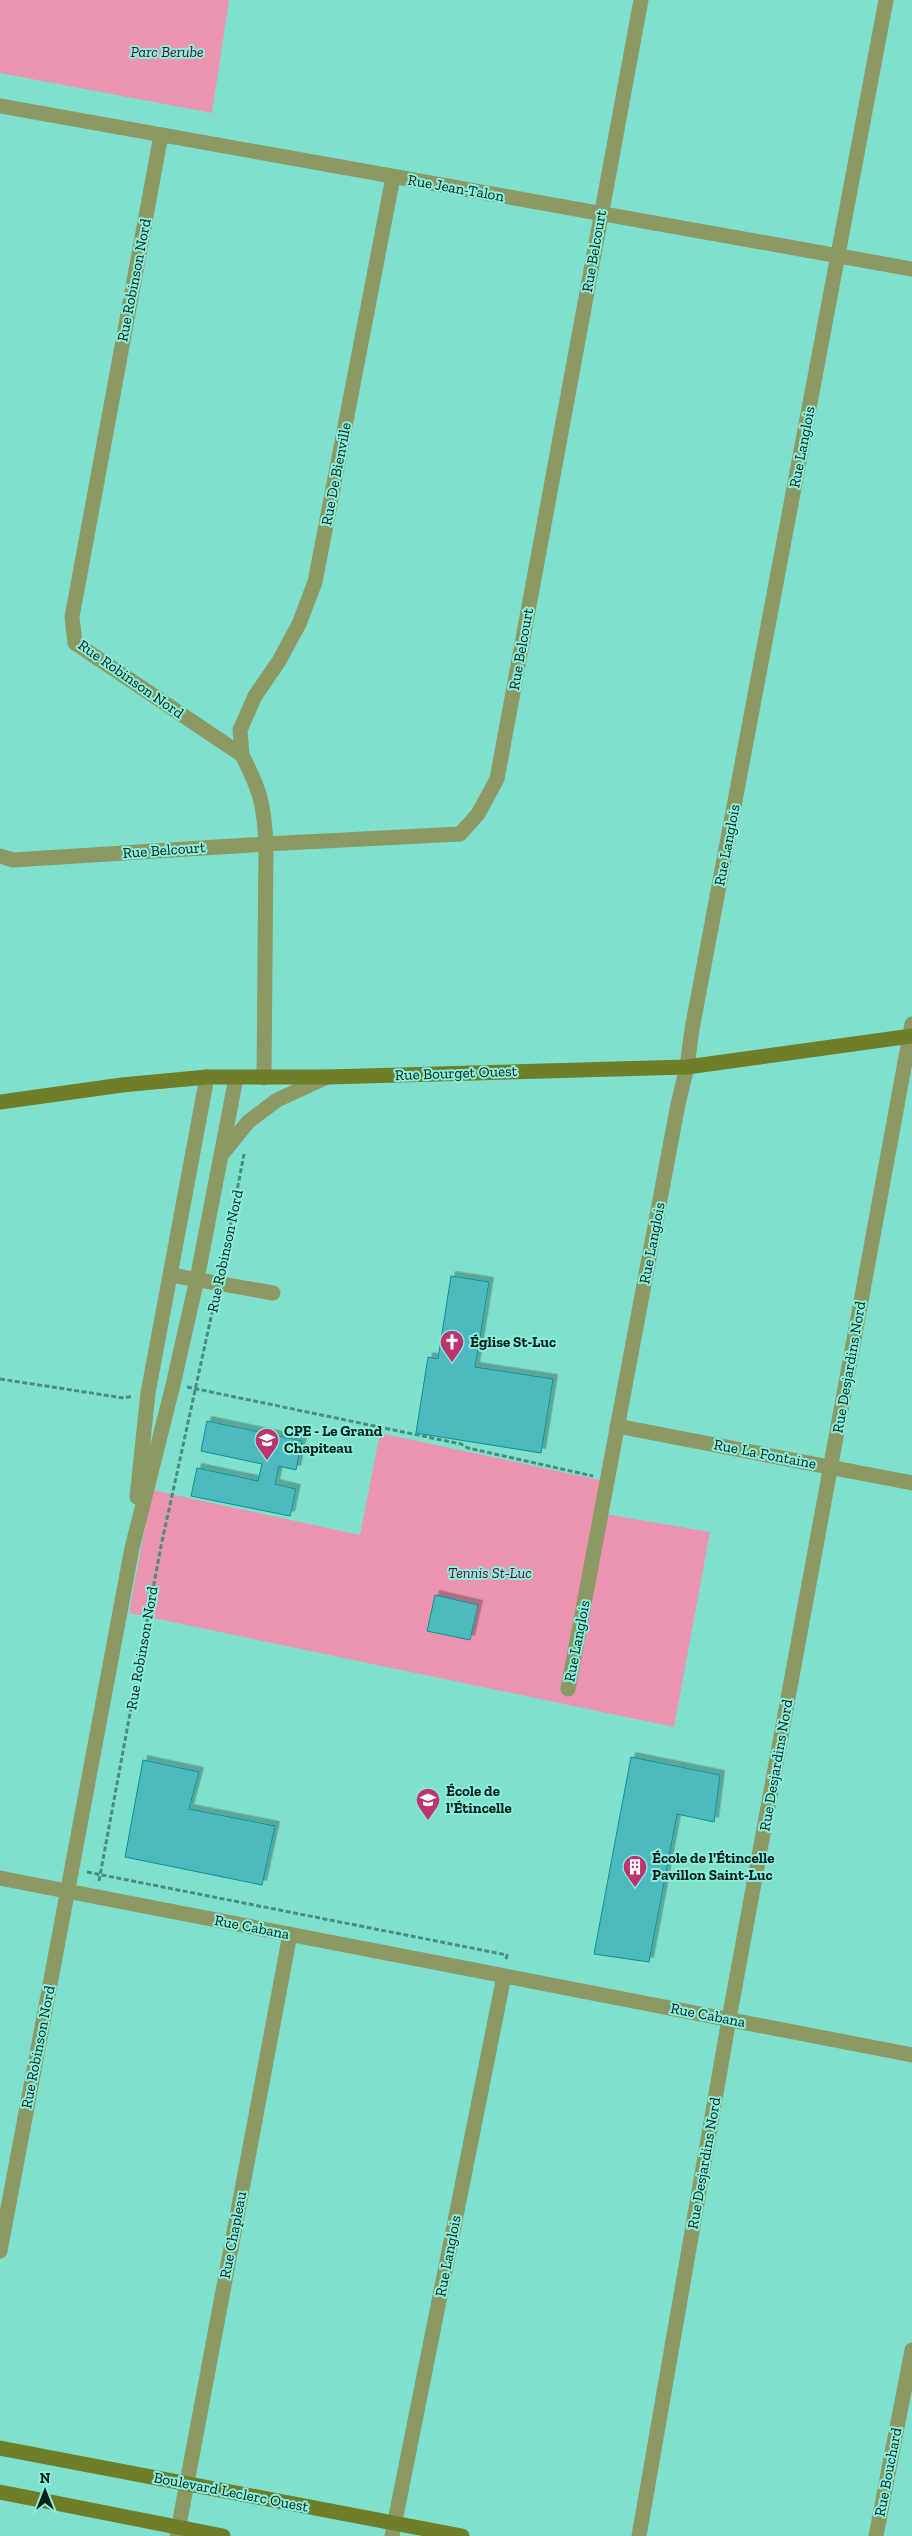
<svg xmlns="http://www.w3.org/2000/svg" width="912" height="2536" font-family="'Zilla Slab',serif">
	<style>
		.green { fill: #eb94b0 }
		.building { fill: #4ebabf; stroke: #108f93; filter: url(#shadow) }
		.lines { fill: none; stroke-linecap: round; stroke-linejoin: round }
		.path { stroke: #488d80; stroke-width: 3; stroke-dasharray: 5 2.5; stroke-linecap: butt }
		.street { stroke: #8d9965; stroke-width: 15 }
		.secondary { stroke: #6f7f29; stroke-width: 15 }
		.labels { text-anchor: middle; stroke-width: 4; stroke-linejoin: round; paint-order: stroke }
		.park-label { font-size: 15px; font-style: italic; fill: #5b092f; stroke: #8ceeda }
		.street-label { font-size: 15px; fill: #01211b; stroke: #8ceeda }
		.poi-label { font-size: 15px; font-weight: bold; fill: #01211b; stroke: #8ceeda; text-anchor: start }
	</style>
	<defs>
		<filter id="shadow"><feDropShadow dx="4.5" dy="-4.5" stdDeviation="0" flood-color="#0004"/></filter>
	</defs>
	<rect width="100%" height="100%" fill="#7fe1cd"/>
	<!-- green -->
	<path class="green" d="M0,0H229L212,113L0,73Z
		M380,1433L609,1482L605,1514L710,1532L674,1727L129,1613L152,1490L360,1535Z"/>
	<!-- building -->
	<path class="building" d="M451,1276L489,1282L475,1367L553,1379L541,1453L416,1433L428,1357L438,1359Z
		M207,1421L302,1441L296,1470L279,1466L275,1484L296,1489L290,1516L191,1496L197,1468L258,1481L262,1464L201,1451Z
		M435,1595L478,1605L470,1640L427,1631Z
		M631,1757L720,1775L714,1822L677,1814L649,1962L594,1954Z
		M143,1760L199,1772L189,1809L275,1826L262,1885L125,1857Z"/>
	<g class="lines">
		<!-- path -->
		<path class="path" d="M222,1269L244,1154
			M0,1379L124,1398L133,1396
			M187,1387L461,1444L468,1448L593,1476
			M87,1872L507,1955L506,1960
			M99,1881L161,1546L215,1299"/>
		<!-- street -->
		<path class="street" d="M0,106L912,269
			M161,135L72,617L75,643L242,755C260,790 264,804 266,844L264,1078
			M242,755L240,730L255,696L279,661L299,624L315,582L393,177
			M0,856L13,860L266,844L460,834L478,814L497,779L641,0
			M223,1153L248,1122L277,1100L327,1077
			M171,1275L273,1293
			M617,1426L912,1483
			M137,1497L148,1393L207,1077
			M568,1689L678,1104L687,1067L692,1029L886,0
			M0,1878L912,2055
			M0,2251L132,1548L173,1385L197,1279L236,1078
			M177,2536L290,1934
			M392,2536L504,1976
			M639,2536L729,2019L912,1024
			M876,2536L912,2350"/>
		<!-- secondary -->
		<path class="secondary" d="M0,1102L122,1085L207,1077H327L687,1067L912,1036
			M0,2448L462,2536
			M0,2492L223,2536"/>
	</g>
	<!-- icons -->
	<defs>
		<symbol id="church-pin" viewBox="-11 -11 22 30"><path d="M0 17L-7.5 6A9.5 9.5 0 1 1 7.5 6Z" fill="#bd336e" stroke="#8ceeda"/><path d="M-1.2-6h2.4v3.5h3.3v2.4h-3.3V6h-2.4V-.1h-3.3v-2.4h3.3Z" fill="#fff"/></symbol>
		<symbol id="school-pin" viewBox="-11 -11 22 30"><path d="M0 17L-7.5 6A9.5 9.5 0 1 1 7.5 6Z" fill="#bd336e" stroke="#8ceeda"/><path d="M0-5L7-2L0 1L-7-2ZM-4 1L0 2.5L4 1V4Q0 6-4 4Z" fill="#fff"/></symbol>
		<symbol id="building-pin" viewBox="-11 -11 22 30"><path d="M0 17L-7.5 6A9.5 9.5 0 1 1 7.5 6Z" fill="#bd336e" stroke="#8ceeda"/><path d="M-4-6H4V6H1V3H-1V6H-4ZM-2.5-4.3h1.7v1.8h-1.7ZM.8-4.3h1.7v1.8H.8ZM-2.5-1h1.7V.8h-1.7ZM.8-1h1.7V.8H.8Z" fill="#fff"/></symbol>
	</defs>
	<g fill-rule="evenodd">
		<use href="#church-pin" x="438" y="1328" width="28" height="38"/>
		<use href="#school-pin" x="253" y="1426" width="28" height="38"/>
		<use href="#school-pin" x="414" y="1786" width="28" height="38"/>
		<use href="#building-pin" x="621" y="1853" width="28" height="38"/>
	</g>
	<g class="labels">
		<!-- park labels -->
		<g class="park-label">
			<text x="167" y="57">Parc Berube</text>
			<text x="490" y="1578">Tennis St-Luc</text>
		</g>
		<!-- street labels -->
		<g class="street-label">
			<text transform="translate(456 188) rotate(10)" y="5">Rue Jean-Talon</text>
			<text transform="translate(594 251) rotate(-80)" y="5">Rue Belcourt</text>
			<text transform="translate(134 280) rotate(-79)" y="5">Rue Robinson Nord</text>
			<text transform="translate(802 447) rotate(-79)" y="5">Rue Langlois</text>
			<text transform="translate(336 474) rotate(-79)" y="5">Rue De Bienville</text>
			<text transform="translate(521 649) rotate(-80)" y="5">Rue Belcourt</text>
			<text transform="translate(131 679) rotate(35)" y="5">Rue Robinson Nord</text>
			<text transform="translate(727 845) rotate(-79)" y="5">Rue Langlois</text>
			<text transform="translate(164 850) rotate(-4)" y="5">Rue Belcourt</text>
			<text transform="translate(456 1073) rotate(-2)" y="5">Rue Bourget Ouest</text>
			<text transform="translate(652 1243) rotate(-79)" y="5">Rue Langlois</text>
			<text transform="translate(225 1251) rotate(-78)" y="5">Rue Robinson Nord</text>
			<text transform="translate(849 1367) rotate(-80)" y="5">Rue Desjardins Nord</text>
			<text transform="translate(765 1454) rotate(11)" y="5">Rue La Fontaine</text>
			<text transform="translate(577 1641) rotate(-79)" y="5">Rue Langlois</text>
			<text transform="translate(142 1648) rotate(-80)" y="5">Rue Robinson Nord</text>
			<text transform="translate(776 1765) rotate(-80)" y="5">Rue Desjardins Nord</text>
			<text transform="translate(252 1927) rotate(11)" y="5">Rue Cabana</text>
			<text transform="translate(708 2015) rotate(11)" y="5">Rue Cabana</text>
			<text transform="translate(38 2047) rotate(-79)" y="5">Rue Robinson Nord</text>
			<text transform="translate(704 2163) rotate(-80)" y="5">Rue Desjardins Nord</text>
			<text transform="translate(233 2235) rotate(-79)" y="5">Rue Chapleau</text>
			<text transform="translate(448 2256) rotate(-79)" y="5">Rue Langlois</text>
			<text transform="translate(888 2472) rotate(-79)" y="5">Rue Bouchard</text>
			<text transform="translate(231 2492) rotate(11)" y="5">Boulevard Leclerc Ouest</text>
		</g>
		<!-- poi labels -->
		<g class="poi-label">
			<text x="470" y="1347">Église St-Luc</text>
			<text x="284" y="1436">CPE - Le Grand<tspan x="284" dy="17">Chapiteau</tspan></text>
			<text x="446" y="1796">École de<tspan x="446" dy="17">l'Étincelle</tspan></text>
			<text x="652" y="1863">École de l'Étincelle<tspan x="652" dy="17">Pavillon Saint-Luc</tspan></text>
		</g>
	</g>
	<!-- north arrow -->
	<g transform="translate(45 2491)" stroke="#8ceeda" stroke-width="4" paint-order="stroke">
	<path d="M0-4L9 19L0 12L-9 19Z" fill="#01211b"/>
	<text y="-8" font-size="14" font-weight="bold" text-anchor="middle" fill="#01211b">N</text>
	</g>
</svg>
